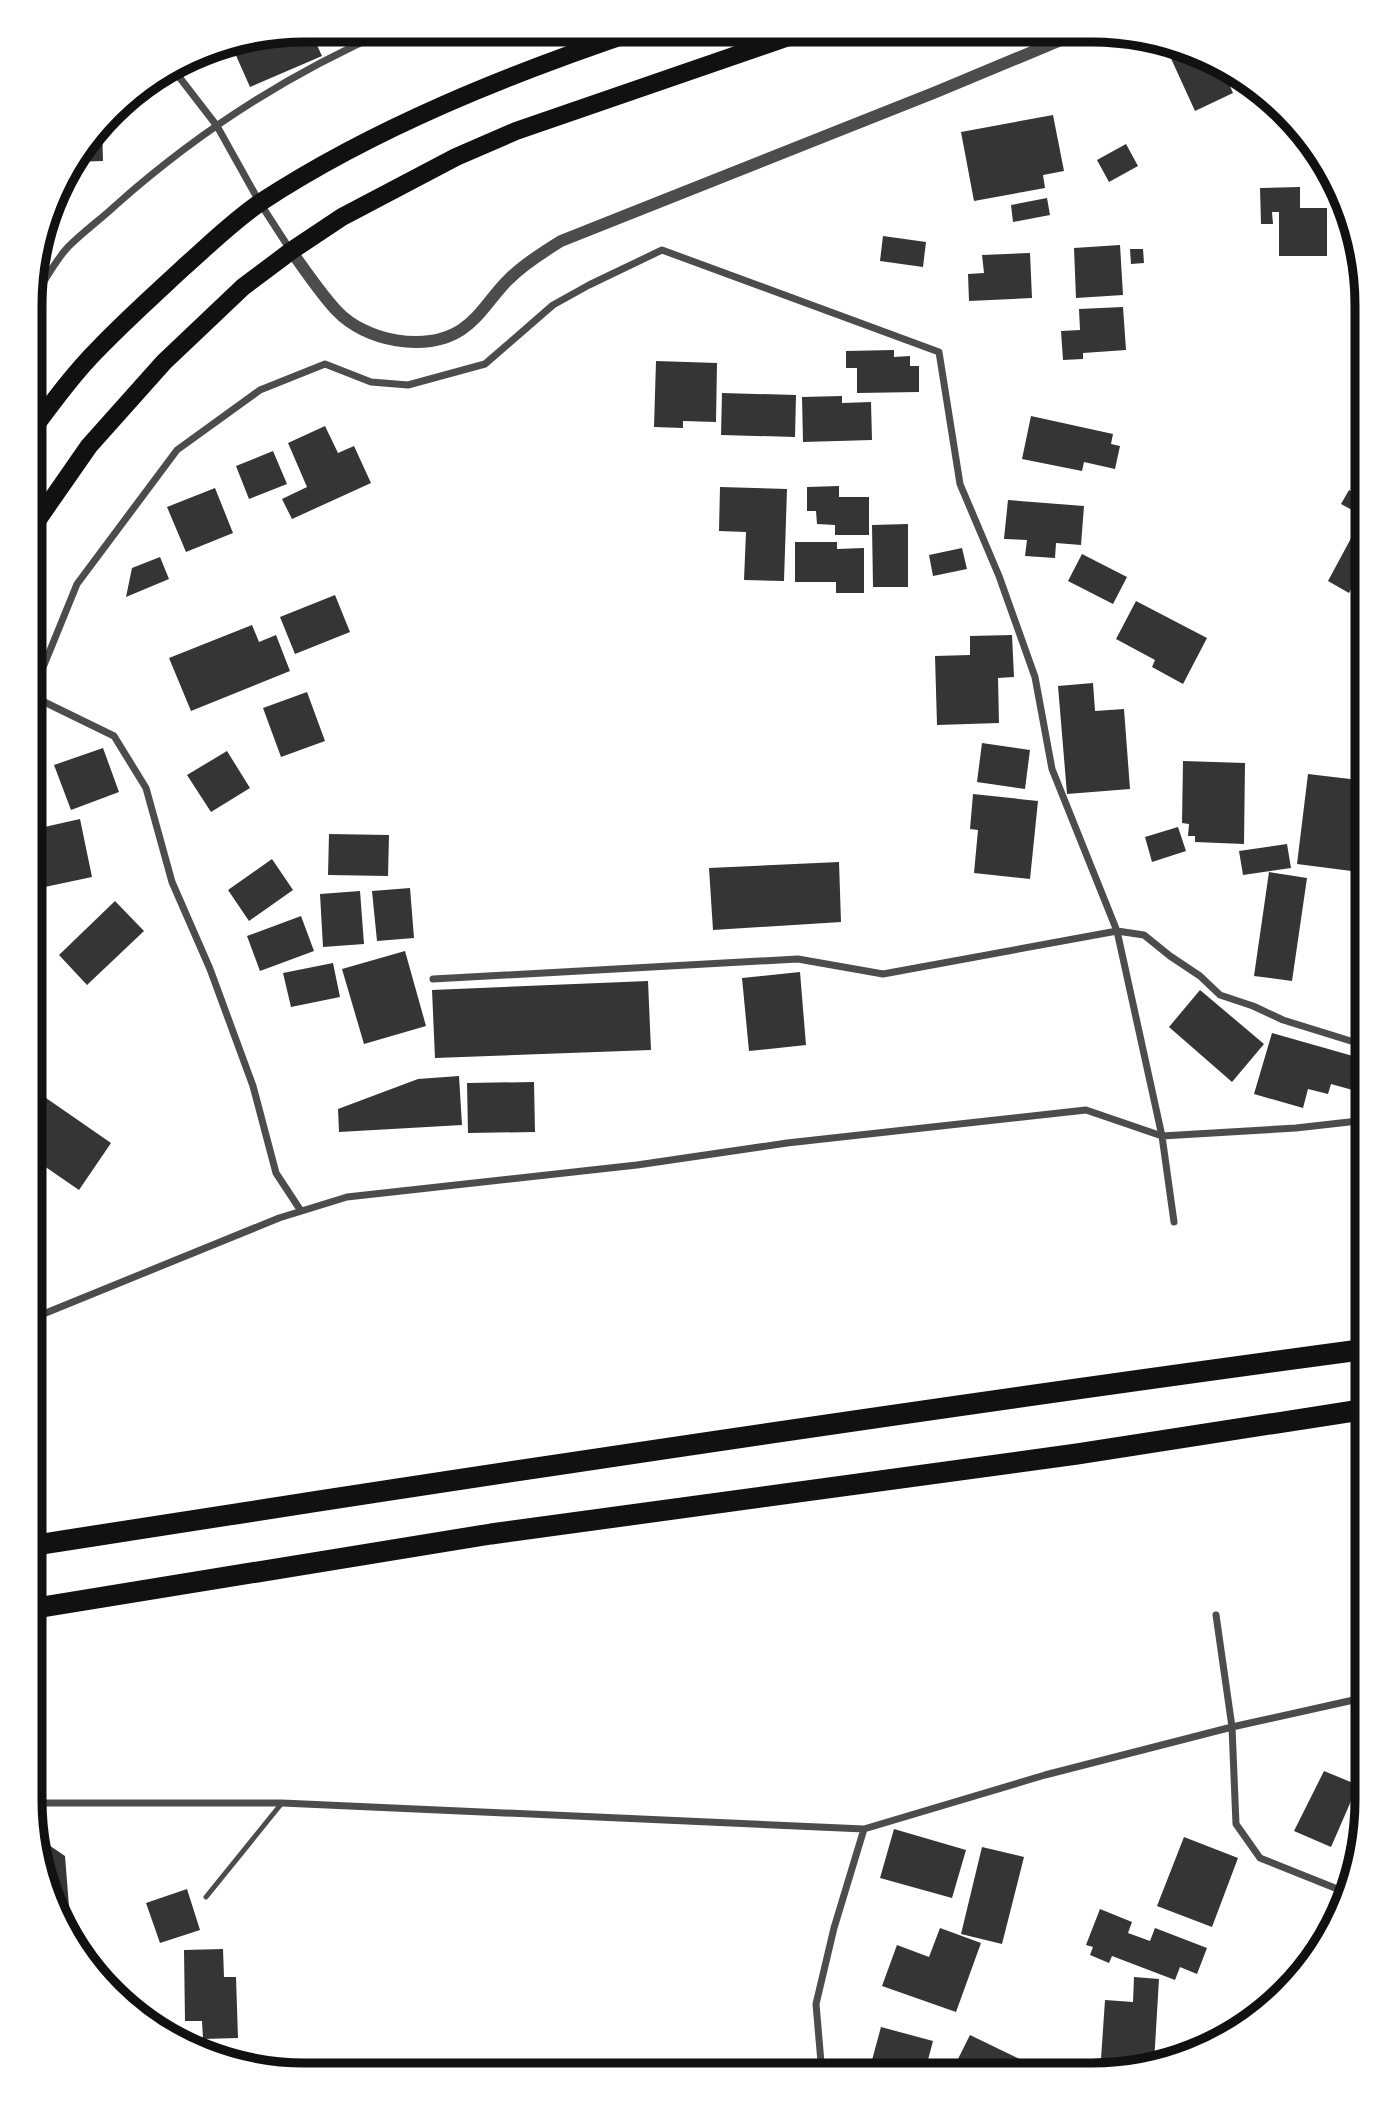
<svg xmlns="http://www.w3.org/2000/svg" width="1397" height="2105" font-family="Quicksand,sans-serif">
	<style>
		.building { fill: #353535 }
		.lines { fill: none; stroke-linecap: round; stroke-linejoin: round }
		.service { stroke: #4c4c4c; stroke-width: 5 }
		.minor { stroke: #4c4c4c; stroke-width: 7 }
		.tertiary { stroke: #4c4c4c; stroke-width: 12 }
		.primary { stroke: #111; stroke-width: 18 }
		.motorway { stroke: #111; stroke-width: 21 }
		.rim { fill: none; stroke: #111; stroke-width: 9 }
	</style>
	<rect width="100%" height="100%" fill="#fff"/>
	<!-- building -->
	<path class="building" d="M305,30H346L316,43L322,56L250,87L230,42Z
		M1163,41L1198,51L1220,63L1233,93L1195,111Z
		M1053,115L1064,171L1043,175L1045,188L974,201L961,132Z
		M102,125L103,161L71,162Z
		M1126,144L1138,166L1109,182L1097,160Z
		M1300,187V208H1327V256H1279V212H1272L1273,224H1261L1260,188Z
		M1047,198L1050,215L1013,222L1011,205Z
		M883,236L926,242L923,267L880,261Z
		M1120,245L1123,295L1076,298L1074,248Z
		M1130,249H1143L1144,263L1131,264Z
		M1030,253L1032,298L969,301L968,274L984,273L982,255Z
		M1123,307L1126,350L1083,353V359L1063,360L1061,331L1080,330L1079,309Z
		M894,350V357L910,356V366H919V392L857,393V368H846V351Z
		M656,361L717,363L716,422L683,421V428L654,427Z
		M722,393L796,395L795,437L721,435Z
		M842,396V403L871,402L872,440L803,442L802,397Z
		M1031,416L1113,434L1111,444L1120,446L1115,469L1084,462L1082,471L1022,459Z
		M325,426L338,453L354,446L371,483L292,519L282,499L307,487L288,443Z
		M273,451L287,484L249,499L236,466Z
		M839,486V497H869V535H835V525L817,524L816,511H807V487Z
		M720,487L787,489L784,581L744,580L746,532L719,531Z
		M215,488L233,533L186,552L167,507Z
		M1349,490L1367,500V560L1349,593L1328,581L1363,516L1341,504Z
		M1008,500L1084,506L1081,545L1056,543L1055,558L1025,556L1027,540L1004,539Z
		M908,524V587H873L872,525Z
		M795,542H837V549L864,548V593H836V582H795Z
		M962,548L967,569L933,576L929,555Z
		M1082,554L1127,577L1113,604L1068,581Z
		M160,557L169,579L126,597L132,568Z
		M335,595L350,632L295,654L280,617Z
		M1136,601L1207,638L1183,684L1152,667L1155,660L1116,639Z
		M252,625L259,642L276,635L290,671L191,711L169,658Z
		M1012,635L1014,677L998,678L999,723L937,725L935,656L970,655V636Z
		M1093,683L1095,711L1124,709L1130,789L1067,794L1058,686Z
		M307,692L325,741L281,757L263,708Z
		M982,743L1030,750L1025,789L977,782Z
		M103,748L119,792L71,810L54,765Z
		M227,751L250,788L211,812L187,775Z
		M1183,761L1245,763L1244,844L1195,842V836H1188L1189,824L1182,823Z
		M1308,774L1367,781V873L1297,864Z
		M973,794L1038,801L1030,879L974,873L978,830L970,829Z
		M80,819L92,877L40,888L31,847V830Z
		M1178,827L1186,851L1152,862L1145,837Z
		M329,834L389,835L388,876L328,875Z
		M1287,844L1291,868L1243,875L1239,851Z
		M272,859L293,890L249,921L228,890Z
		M839,862L841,922L713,930L709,868Z
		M1269,872L1307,878L1292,981L1254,976Z
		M410,888L414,938L377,941L372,891Z
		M360,891L364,944L323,947L320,894Z
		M115,901L144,931L87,985L59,955Z
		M301,916L314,951L260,971L247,936Z
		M405,951L426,1026L364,1044L342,969Z
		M333,963L340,997L291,1007L283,973Z
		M800,972L806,1045L749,1051L742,978Z
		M648,981L651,1050L435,1058L432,990Z
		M1200,990L1264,1044L1232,1082L1169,1027Z
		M1272,1033L1367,1060V1094L1331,1084L1328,1094L1308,1089L1303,1108L1254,1094Z
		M459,1076L462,1125L339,1132L338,1109L418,1079Z
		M534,1082L535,1132L468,1133L467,1083Z
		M33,1089L111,1143L79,1190L31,1157V1093Z
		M1324,1771L1358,1785L1331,1847L1294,1831Z
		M1367,1804V1819L1360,1854L1346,1848Z
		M894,1829L966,1850L952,1898L880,1878Z
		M37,1837L65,1856L70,1919L59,1920L51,1906Z
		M1184,1837L1238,1858L1212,1927L1157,1906Z
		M982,1847L1024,1857L1002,1944L961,1934Z
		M187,1889L200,1930L160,1943L146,1903Z
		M1100,1909L1132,1922L1128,1933L1150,1941L1155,1928L1207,1948L1197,1974L1180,1967L1175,1980L1112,1956L1109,1963L1090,1955L1093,1947L1086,1945Z
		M940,1928L981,1943L956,2012L882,1986L897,1945L929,1957Z
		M223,1949L224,1977H236L238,2038L203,2039L202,2021H185L184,1950Z
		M1134,1977L1159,1979L1154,2063L1100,2074L1105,2000L1133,2002Z
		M881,2027L933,2041L924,2075H868Z
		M970,2035L1032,2065L1027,2075H950Z"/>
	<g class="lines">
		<!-- service -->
		<path class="service" d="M206,1897L282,1803"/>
		<!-- minor -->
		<path class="minor" d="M173,69L217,126L260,203L291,251
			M32,300C44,283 54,262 68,247C83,232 101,219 116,205C197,133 290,73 389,30
			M32,696L114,736L146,788L172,882L210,969L253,1086L276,1173L301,1211
			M31,697L77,584L177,450L260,390L325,364L371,382L408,385L485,364L553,305L589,285L662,250L939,352L960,484L999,576L1035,677L1052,769L1117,931L1162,1136L1174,1222
			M433,979L798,959L883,974L1117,931L1144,935L1170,956L1200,976L1220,995L1253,1006L1283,1020L1367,1046
			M31,1319L279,1218L347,1197L637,1165L787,1143L1086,1110L1162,1136L1296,1128L1367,1120
			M1216,1615L1232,1727L1236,1824L1260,1858L1350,1894
			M30,1803H282L864,1829L1045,1775L1232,1727L1367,1697
			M822,2074L816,2004L834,1928L864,1829"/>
		<!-- tertiary -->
		<path class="tertiary" d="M291,251C306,271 320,293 337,311C365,341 426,353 461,330C481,317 492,295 509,279C524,264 543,252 561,241L936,92L1080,32"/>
		<!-- primary -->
		<path class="primary" d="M32,430C53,402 74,373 99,348C126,320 155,294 184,267C209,245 233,221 261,202C374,128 509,74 637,31
			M32,528L89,446L164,362L243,287L291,251L342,217L456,157L516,131L806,31"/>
		<!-- motorway -->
		<path class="motorway" d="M30,1546C475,1476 920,1409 1367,1349
			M30,1609L491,1534L1077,1454L1367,1409"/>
	</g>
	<!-- crop -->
	<path d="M0 0H1397V2105H0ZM305 42H1092A263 263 0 0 1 1355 305V1800A263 263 0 0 1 1092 2063H305A263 263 0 0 1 42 1800V305A263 263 0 0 1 305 42Z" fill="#fff" fill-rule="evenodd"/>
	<path class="rim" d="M305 42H1092A263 263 0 0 1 1355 305V1800A263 263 0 0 1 1092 2063H305A263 263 0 0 1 42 1800V305A263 263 0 0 1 305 42Z"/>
</svg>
